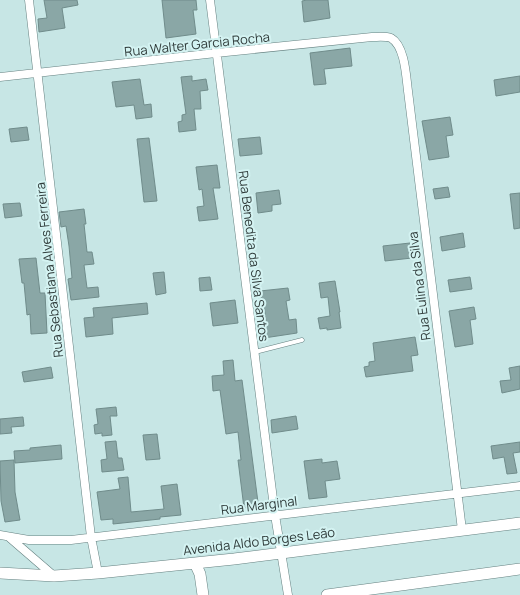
<svg xmlns="http://www.w3.org/2000/svg" width="520" height="595" font-family="Manrope,sans-serif">
	<style>
		.building { fill: #8aa7a6; stroke: #708c8b }
		.lines { fill: none; stroke-linecap: round; stroke-linejoin: round }
		.service-casing { stroke: #658180; stroke-width: 5 }
		.minor-casing { stroke: #658180; stroke-width: 9 }
		.tertiary-casing { stroke: #658180; stroke-width: 12 }
		.service { stroke: #fff; stroke-width: 4 }
		.minor { stroke: #fff; stroke-width: 8 }
		.tertiary { stroke: #fff; stroke-width: 11 }
		.labels { text-anchor: middle; stroke-width: 4; stroke-linejoin: round; paint-order: stroke }
		.street-label { font-size: 13px; fill: #303c3b; stroke: #d4f3f2 }
	</style>
	<rect width="100%" height="100%" fill="#c7e6e5"/>
	<!-- building -->
	<path class="building" d="M44,0H77L78,5L62,8L65,28L39,32L38,19L47,18Z
		M162,0H196L197,10H193L196,34L166,38Z
		M307,0H328L330,18L304,22L302,1Z
		M350,48L352,66L324,69L326,84L314,85L310,53Z
		M192,76V81L206,79L208,90L200,91L201,109H194L196,130L179,132L178,122L182,121V115L186,114L181,77Z
		M520,76V92L496,96L494,80Z
		M140,79L144,105L151,104L152,117L136,119L134,105L116,107L112,82Z
		M450,117L453,135L446,136L449,157L429,160L422,121Z
		M27,127L29,140L11,142L9,129Z
		M260,137L262,154L240,156L238,139Z
		M149,138L157,201L144,202L137,139Z
		M217,165L220,188H213L218,219L199,221L197,207L204,206L202,189L199,190L196,167Z
		M448,187L450,197L435,199L433,189Z
		M279,190L281,204L272,205V211L258,213L256,193Z
		M520,193V228L514,229L510,194Z
		M20,203L22,216L5,218L3,204Z
		M84,209L86,224H84L87,252H92L94,264L84,265L87,288L98,287L99,297L71,300L68,279L72,278L69,246L66,226L61,227L59,212Z
		M463,233L465,247L442,251L440,237Z
		M410,243L412,258L385,261L383,246Z
		M36,258L40,293H45L47,333L31,334L30,314L27,315L24,283H22L19,259Z
		M164,272L166,293L156,295L153,273Z
		M210,277L212,290L200,291L199,278Z
		M470,277L472,289L450,292L448,280Z
		M335,281L340,312H339L341,328L327,330V328L320,329L318,318L330,316L328,297L321,298L319,283Z
		M288,288L290,300L286,301L289,320L296,319L297,333L264,338L262,324L266,323L264,304H262L260,291Z
		M235,300L238,323L213,326L210,303Z
		M147,303L148,314L112,318L113,334L86,337L84,318L94,317L93,308Z
		M474,307L476,319L470,320L473,344L455,347L449,311Z
		M415,337L418,355L411,356L413,371L366,377L364,367L369,366V362L375,361L373,343Z
		M233,360L235,381L242,380L259,510L249,511V507L244,508L238,460H241L238,432L226,434L220,390L213,391L212,376L224,375L223,361Z
		M520,366V389L502,393L500,381L511,380L509,368Z
		M51,367L53,378L24,382L22,372Z
		M116,407L117,416H110L112,435L102,436V433L95,434L94,425L98,424L96,409Z
		M296,416L298,429L272,433L271,420Z
		M23,417L24,426L11,427L12,433L0,434V419Z
		M157,434L160,459L146,460L143,435Z
		M116,441L118,458H122L124,470L102,472L101,460L107,459L105,442Z
		M520,442V452L513,453L517,473L507,474L504,457L493,459L491,446Z
		M61,445L62,459L15,463L14,451L30,450V448Z
		M322,459V463L337,461L340,479L325,481L327,497L309,499L304,461Z
		M14,460L15,492L20,520L5,522L1,501L0,461Z
		M128,477L131,512L164,509L161,486L177,484L181,515L160,517V519L113,524V519L101,520L97,492L120,489L118,478Z"/>
	<g class="lines">
		<defs>
			<path id="service" d="M255,352L302,340"/>
			<path id="minor" d="M29,0L91,537L98,573
				M210,0L275,515L288,595
				M0,77L216,53L372,37C378,37 385,36 391,38C405,46 406,76 408,91L462,530
				M0,535L29,540H71L520,486
				M10,538L54,576"/>
			<path id="tertiary" d="M195,563L200,574L203,595
				M0,573L54,576L98,573L234,559L520,523
				M327,595L520,569"/>
		</defs>
		<!-- service casing -->
		<use href="#service" class="service-casing"/>
		<!-- minor casing -->
		<use href="#minor" class="minor-casing"/>
		<!-- tertiary casing -->
		<use href="#tertiary" class="tertiary-casing"/>
		<!-- service -->
		<use href="#service" class="service"/>
		<!-- minor -->
		<use href="#minor" class="minor"/>
		<!-- tertiary -->
		<use href="#tertiary" class="tertiary"/>
	</g>
	<g class="labels">
		<!-- street labels -->
		<g class="street-label">
			<text transform="translate(197 44) rotate(-6)" y="5">Rua Walter Garcia Rocha</text>
			<text transform="translate(254 256) rotate(83)" y="5">Rua Benedita da Silva Santos</text>
			<text transform="translate(49 270) rotate(-96)" y="5">Rua Sebastiana Alves Ferreira</text>
			<text transform="translate(419 286) rotate(-97)" y="5">Rua Eulina da Silva</text>
			<text transform="translate(259 505) rotate(-7)" y="5">Rua Marginal</text>
			<text transform="translate(259 541) rotate(-7)" y="5">Avenida Aldo Borges Leão</text>
		</g>
	</g>
</svg>
